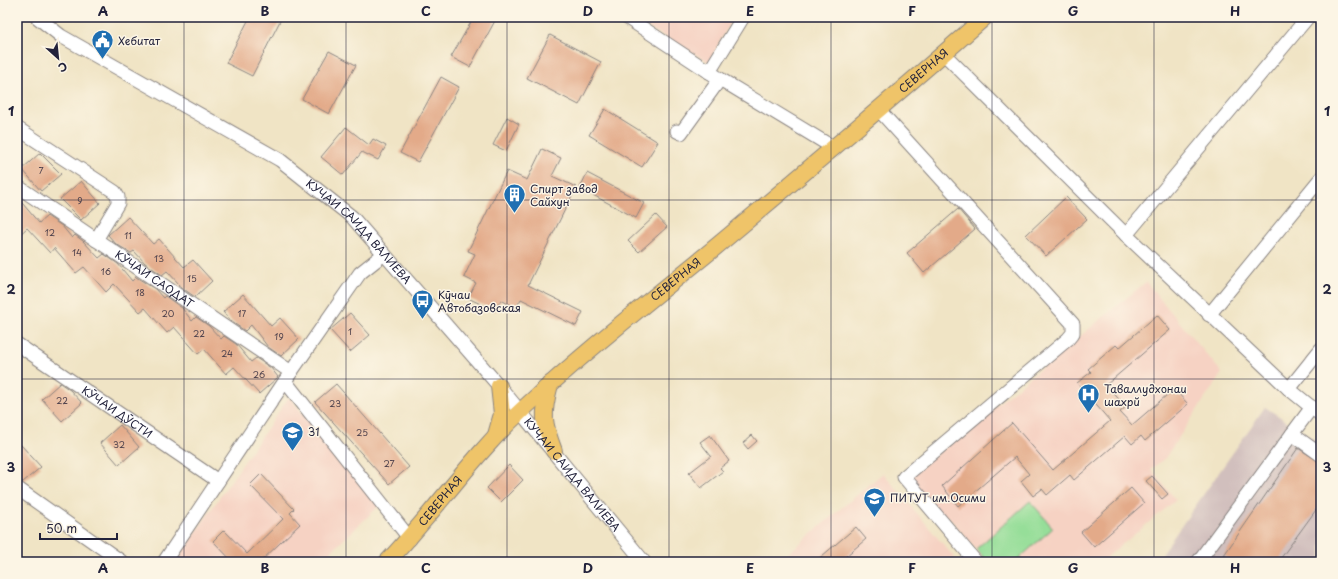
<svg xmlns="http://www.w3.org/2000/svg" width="1338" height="579" font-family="'Playpen Sans',sans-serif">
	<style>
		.built { fill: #f6d2c3 }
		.industrial { fill: #d1bfbd }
		.green { fill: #96de99; stroke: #5c806a }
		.building { fill: #e3aa89 }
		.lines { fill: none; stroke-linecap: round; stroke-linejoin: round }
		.minor-casing { stroke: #898380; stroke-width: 15 }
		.major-casing { stroke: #898380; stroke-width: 18 }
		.minor { stroke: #fff; stroke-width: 13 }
		.major { stroke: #efc469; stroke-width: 16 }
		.grid { fill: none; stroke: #22223b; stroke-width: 1; stroke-opacity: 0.55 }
		.labels { text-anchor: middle; stroke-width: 3; stroke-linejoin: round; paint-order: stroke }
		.number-label { font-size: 9px; fill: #52444e }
		.poi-label { font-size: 11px; fill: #22223b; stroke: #fcf5e5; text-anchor: start }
		.street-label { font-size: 11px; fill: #22223b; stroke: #fcf5e5 }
		.neatline { fill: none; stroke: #22223b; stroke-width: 1.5 }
		.grid-label { font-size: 13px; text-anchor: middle; font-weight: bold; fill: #22223b }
	</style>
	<rect width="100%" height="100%" fill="#fcf5e5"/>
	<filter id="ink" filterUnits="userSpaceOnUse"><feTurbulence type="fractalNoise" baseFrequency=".025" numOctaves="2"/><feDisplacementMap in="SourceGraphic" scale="8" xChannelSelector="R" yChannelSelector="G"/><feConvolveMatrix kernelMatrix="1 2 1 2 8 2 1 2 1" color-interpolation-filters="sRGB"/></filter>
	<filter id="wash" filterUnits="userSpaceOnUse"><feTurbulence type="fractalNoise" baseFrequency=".012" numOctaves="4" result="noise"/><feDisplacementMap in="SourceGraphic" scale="16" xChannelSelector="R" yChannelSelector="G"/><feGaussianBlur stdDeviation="0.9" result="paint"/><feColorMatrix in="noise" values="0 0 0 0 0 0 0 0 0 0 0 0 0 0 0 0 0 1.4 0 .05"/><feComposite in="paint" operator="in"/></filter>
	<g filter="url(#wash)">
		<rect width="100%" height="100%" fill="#f0e4c5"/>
		<!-- built -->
		<path class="built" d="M630,17H733L709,62Z
			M1146,282L1222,373L1165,458L1151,469L1176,500L1101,562H986L947,515L943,518L909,477Z
			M289,397L379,506L320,562H175Z
			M883,473L958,562H778Z"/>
		<!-- industrial -->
		<path class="industrial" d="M1265,407L1321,444V562H1156Z"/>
		<!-- green -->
		<path class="green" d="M1030,501L1053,528L1015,562H988L976,549Z"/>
		<g id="blocks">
			<!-- building -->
			<path class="building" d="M250,17H282L252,76L226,63Z
				M474,17H497L470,67L451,57Z
				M550,35L601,62L579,105L527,78Z
				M329,51L356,65L329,114L302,99Z
				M441,77L459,87L418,162L400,153Z
				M605,109L658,142L642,167L589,135Z
				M507,117L519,124L506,151L493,145Z
				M346,127L369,145L373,139L386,146L378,160L362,152L343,175L321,157Z
				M542,149L561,158L552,176L576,187L528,285L583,312L576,326L521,299L516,308L501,300L495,311L468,298L476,283L464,277L475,254L468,251L507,171L527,180Z
				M40,153L61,174L41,191L22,169Z
				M587,173L644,203L636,218L580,188Z
				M81,181L100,203L81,220L60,199Z
				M17,197L39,223L47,216L62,226L72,238L75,235L83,241L99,258L104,254L118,264L132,281L136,277L155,289L163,298L165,296L182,308L192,321L196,317L209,326L221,339L224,336L236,344L251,362L256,358L271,368L278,377L259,394L234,367L226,374L204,349L198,354L174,327L167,333L145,308L140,312L114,284L106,292L84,267L76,273L54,248L50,253L27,228L17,237Z
				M1066,197L1087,219L1046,256L1026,235Z
				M958,209L975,229L924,273L907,253Z
				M656,215L667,227L639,252L628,241Z
				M128,217L153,244L159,239L184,267L193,260L212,281L195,297L178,285L179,284L167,271L162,275L145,263L134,251L131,253L116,244L108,235Z
				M243,294L271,326L280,318L299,339L281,356L268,347L251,325L245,331L232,322L223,312Z
				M350,313L370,335L350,352L330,330Z
				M1157,315L1170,330L1106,385L1126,407L1120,412L1132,425L1174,389L1188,404L1145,441L1141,436L1132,444L1125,436L1074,480L1070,475L1047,495L1042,489L1033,496L1021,481L1029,474L1015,457L958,506L942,486L1012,423L1053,470L1110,421L1077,383L1091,372L1088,369L1116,345L1119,348Z
				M60,383L70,390L82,403L62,421L42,399Z
				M336,384L409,467L389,484L315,402Z
				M120,425L139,447L119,465L100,443Z
				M710,435L729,461L720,468L723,471L701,488L689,473L711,456L700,442Z
				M752,435L757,441L748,449L743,443Z
				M21,445L41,467L23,482L17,480V448Z
				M1298,448L1321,463V503L1278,562H1233L1224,555Z
				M509,465L523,480L501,502L487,488Z
				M261,474L294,509L290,513L300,524L260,562H233L213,541L224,530L247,554L283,519L250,485Z
				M1152,476L1168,494L1162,499L1146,481Z
				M1131,488L1144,503L1094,547L1081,532Z
				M856,527L866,539L839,562H815Z"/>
		</g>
	</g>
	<g filter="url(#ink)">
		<use href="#blocks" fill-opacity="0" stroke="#898380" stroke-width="1"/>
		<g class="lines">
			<defs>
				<g id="minor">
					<path id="s1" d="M37,17L61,36L280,160L352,217L499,386L644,562"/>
					<path d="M626,17L720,79L834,148"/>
					<path d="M1320,17L1321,19"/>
					<path d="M944,54L1126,235L1289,389L1321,415"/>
					<path d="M709,72L743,17"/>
					<path d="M878,109L1073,324V333L1068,339L904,477L976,562"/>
					<path d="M17,128L115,192L118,197V203L96,240"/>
					<path d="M677,131L681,133L720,79"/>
					<path id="s2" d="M17,186L291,372"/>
					<path d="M1126,235L1308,17"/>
					<path d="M1209,315L1321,178"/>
					<path id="s3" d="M17,344L218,481"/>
					<path d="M285,381L410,539"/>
					<path d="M1289,389L1321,349"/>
					<path d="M1292,434L1312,407"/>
					<path d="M17,488L122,562"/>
					<path d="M164,562L291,372L360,273L384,254"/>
					<path d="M1198,562L1292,434L1321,455"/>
				</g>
				<g id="major">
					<path d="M550,384C542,415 543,422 554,451"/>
					<path d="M496,435L502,414L499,386"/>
					<path id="s4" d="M387,562C434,513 472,456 522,410C583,353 648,302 712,250C804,173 896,96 985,17"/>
				</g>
			</defs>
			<!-- minor casing -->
			<use href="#minor" class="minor-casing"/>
			<!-- major casing -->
			<use href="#major" class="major-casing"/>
			<!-- minor -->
			<use href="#minor" class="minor"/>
			<!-- major -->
			<use href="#major" class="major"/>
		</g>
	</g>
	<!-- grid -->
	<path class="grid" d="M184,17V562M346,17V562M507,17V562M669,17V562M831,17V562M992,17V562M1154,17V562M17,200H1321M17,379H1321"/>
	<!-- icons -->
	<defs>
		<symbol id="civic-pin" viewBox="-11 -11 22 30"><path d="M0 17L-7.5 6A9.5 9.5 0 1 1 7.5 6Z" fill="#1f6fb2" stroke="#fcf5e5"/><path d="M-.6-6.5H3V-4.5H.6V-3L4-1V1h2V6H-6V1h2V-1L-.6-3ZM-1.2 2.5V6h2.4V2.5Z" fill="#fff"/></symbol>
		<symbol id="building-pin" viewBox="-11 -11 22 30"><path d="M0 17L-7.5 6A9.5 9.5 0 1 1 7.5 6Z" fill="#1f6fb2" stroke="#fcf5e5"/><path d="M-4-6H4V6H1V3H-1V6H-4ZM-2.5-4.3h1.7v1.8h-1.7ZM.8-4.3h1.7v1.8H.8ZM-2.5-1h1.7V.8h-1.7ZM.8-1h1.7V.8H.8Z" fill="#fff"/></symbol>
		<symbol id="bus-pin" viewBox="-11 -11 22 30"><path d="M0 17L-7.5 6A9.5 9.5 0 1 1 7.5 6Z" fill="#1f6fb2" stroke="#fcf5e5"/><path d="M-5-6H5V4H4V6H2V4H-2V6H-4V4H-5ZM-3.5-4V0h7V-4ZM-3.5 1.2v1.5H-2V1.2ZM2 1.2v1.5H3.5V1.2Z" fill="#fff"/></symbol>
		<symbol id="hospital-pin" viewBox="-11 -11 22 30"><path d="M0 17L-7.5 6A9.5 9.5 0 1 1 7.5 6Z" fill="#1f6fb2" stroke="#fcf5e5"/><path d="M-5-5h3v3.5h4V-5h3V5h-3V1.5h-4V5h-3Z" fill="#fff"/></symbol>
		<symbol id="school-pin" viewBox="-11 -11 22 30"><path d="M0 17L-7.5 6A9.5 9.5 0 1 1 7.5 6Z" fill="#1f6fb2" stroke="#fcf5e5"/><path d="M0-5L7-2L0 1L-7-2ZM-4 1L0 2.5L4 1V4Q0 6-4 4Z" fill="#fff"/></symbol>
	</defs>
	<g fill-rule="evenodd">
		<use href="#civic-pin" x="90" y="28" width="25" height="34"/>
		<use href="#building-pin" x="502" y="182" width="25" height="34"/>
		<use href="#bus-pin" x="410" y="288" width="25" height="34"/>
		<use href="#hospital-pin" x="1076" y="382" width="25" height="34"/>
		<use href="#school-pin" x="280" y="420" width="25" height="34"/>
		<use href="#school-pin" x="862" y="486" width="25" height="34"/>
	</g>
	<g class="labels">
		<!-- number labels -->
		<g class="number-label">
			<text x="41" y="174">7</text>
			<text x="80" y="204">9</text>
			<text x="50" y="236">12</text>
			<text x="128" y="239">11</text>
			<text x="77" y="256">14</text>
			<text x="159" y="262">13</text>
			<text x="106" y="275">16</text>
			<text x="192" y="282">15</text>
			<text x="140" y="296">18</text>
			<text x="168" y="317">20</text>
			<text x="242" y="317">17</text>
			<text x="350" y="335">1</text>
			<text x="199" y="337">22</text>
			<text x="279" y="340">19</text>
			<text x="227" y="357">24</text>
			<text x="259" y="378">26</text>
			<text x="62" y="404">22</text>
			<text x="335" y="407">23</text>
			<text x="362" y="436">25</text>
			<text x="119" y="448">32</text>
			<text x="389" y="467">27</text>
		</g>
		<!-- poi labels -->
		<g class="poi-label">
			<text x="118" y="45">Хебитат</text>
			<text x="530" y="193">Спирт завод<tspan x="530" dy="13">Сайхун</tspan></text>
			<text x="438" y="299">Кӯчаи<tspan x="438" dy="13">Автобазовская</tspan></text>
			<text x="1104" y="393">Таваллудхонаи<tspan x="1104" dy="13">шахрй</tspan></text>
			<text x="308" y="436">31</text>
			<text x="890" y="502">ПИТУТ им.Осими</text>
		</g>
		<!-- street labels -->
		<g class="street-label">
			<text dy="4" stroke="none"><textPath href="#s4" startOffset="729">СЕВЕРНАЯ</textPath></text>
			<text dy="4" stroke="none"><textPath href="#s1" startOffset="389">КУЧАИ САИДА ВАЛИЕВА</textPath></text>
			<text dy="4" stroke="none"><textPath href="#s2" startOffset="166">КӮЧАИ САОДАТ</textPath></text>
			<text dy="4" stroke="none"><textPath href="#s4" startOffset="405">СЕВЕРНАЯ</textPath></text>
			<text dy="4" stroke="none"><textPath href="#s3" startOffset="121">КӮЧАИ ДӮСТИ</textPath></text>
			<text dy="4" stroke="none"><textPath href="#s1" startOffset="713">КУЧАИ САИДА ВАЛИЕВА</textPath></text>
			<text dy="4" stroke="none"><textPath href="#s4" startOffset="81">СЕВЕРНАЯ</textPath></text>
		</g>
	</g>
	<!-- margin -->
	<rect width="1338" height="579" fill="none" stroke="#fcf5e5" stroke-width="44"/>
	<!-- north arrow -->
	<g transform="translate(58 58) rotate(153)" stroke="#fcf5e5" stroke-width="3" paint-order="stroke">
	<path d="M0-3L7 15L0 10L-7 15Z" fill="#22223b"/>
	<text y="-6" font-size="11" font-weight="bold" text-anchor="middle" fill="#22223b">С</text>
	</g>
	<!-- scale -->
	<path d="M40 533v6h77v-6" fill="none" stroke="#22223b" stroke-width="2"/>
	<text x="46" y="533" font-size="12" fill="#22223b" stroke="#fcf5e5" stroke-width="3" paint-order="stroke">50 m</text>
	<rect x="22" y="22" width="1294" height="535" class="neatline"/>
	<g class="grid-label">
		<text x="103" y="16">A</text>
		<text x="265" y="16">B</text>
		<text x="426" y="16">C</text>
		<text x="588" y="16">D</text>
		<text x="750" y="16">E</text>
		<text x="912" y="16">F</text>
		<text x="1073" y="16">G</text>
		<text x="1235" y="16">H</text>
		<text x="11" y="116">1</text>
		<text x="1327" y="116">1</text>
		<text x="11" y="294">2</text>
		<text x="1327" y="294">2</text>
		<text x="11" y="472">3</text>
		<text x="1327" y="472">3</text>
		<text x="103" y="573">A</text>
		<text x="265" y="573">B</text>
		<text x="426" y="573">C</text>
		<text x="588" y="573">D</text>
		<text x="750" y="573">E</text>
		<text x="912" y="573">F</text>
		<text x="1073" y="573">G</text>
		<text x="1235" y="573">H</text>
	</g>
</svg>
